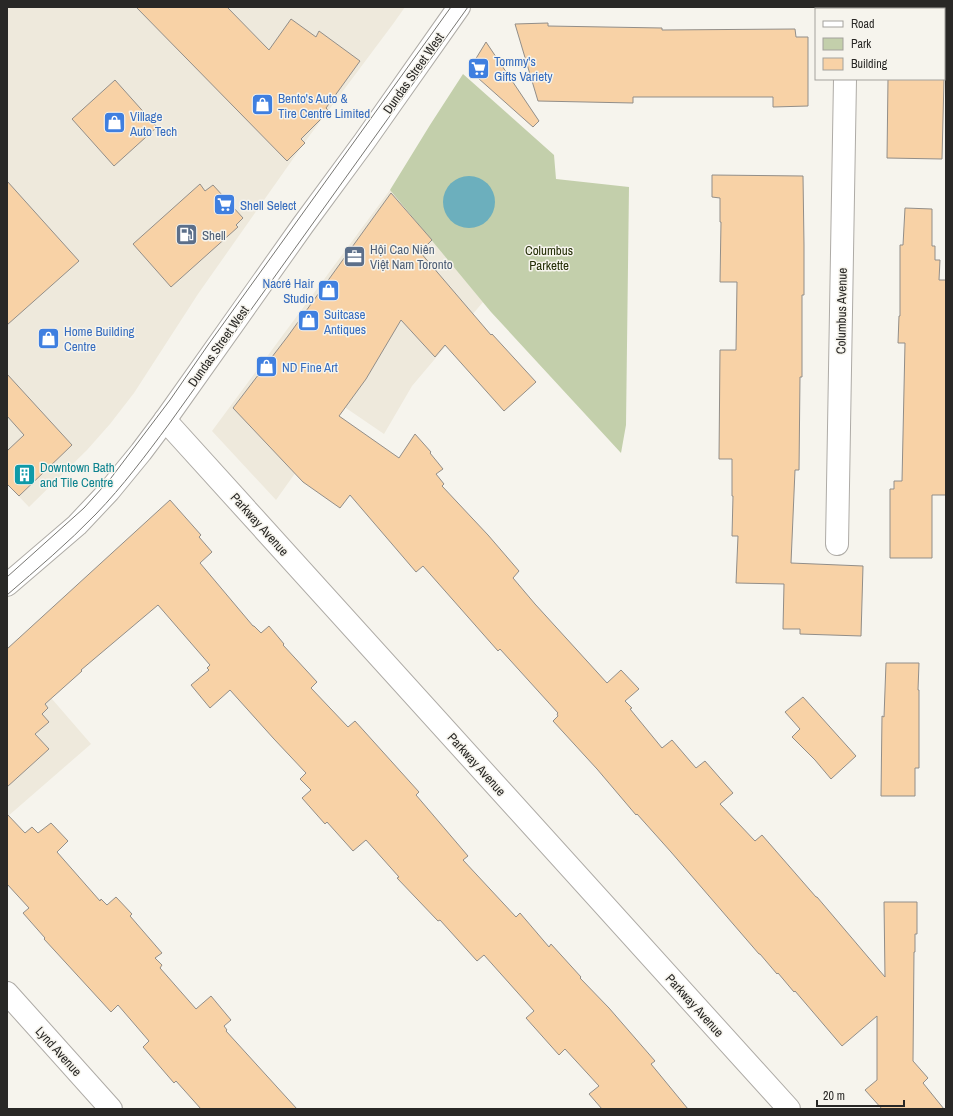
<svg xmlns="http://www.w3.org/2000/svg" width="953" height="1116" font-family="'Archivo Narrow',sans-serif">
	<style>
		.built { fill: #eee9dc }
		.green { fill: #c3cfab }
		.water { fill: #6cafbd }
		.building { fill: #f8d2a6; stroke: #928e89 }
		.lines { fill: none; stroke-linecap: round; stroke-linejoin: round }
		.minor-casing { stroke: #aeaba6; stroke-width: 24 }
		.major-casing { stroke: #aeaba6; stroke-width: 24 }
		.minor { stroke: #fff; stroke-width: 22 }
		.major { stroke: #fff; stroke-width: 22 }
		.tram { stroke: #777672; stroke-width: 1 }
		.labels { text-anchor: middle; stroke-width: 3; stroke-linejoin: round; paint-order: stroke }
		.shop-label { font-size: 13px; fill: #366cbe; stroke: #f6f4ed; text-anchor: start }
		.street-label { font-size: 13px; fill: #292826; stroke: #f6f4ed }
		.service-label { font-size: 13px; fill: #4e5e75; stroke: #f6f4ed; text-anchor: start }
		.park-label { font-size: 13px; fill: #252f07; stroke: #f6f4ed }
		.culture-label { font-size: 13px; fill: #0d838f; stroke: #f6f4ed; text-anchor: start }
	</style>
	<rect width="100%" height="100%" fill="#f6f4ed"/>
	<!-- built -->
	<path class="built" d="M7,7H405L393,24L307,139L198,294L134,393L110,424L87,450L29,507L7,484Z
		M390,190L483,302L412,386L384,434L343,406L276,500L212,431Z
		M7,647L91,744L7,817Z"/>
	<!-- green -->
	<path class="green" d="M463,74L554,155L556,179L629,187L626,425L621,453L491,312L390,190L430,125Z"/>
	<!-- water -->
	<path class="water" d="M443 202a26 26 0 1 1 52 0a26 26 0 1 1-52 0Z"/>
	<!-- building -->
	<path class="building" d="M136,7H227L269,50L291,19L316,37L319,31L360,61L326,108L329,111L301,139L305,143L287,161Z
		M548,23V26L662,28V30L795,29L796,37H808V106L773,107V97H633V103L538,101L515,24Z
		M486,42L539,121L533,127L469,70Z
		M888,79H944L942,159L887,158Z
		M115,80L157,127L114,166L72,119Z
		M712,175L803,176L804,245V295H802V377H800L799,470H795L791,563L863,566L861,636L800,634V629H783L784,584L736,583L738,536H732L733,496H732V459H719L720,350H736L737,282H720L721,222H720V198L712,197Z
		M7,181L79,261L7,325Z
		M200,184L205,191L213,185L243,218L236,225L238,227L171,287L133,244Z
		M391,193L432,240L420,252L491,335L492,334L536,382L504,411L445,345L435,357L401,320L366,379L339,416L399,458L415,434L431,452L430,453L443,469L436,474L444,484L442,486L488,535L519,571L513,578L535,604L607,683L621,670L639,689L625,701L632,708L630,709L662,748L672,740L696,768L705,761L733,793L720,804L755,841L762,835L816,897H817L885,977L884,902H917V934H915V952H914L913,1061L928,1078L923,1083L944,1109H882L865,1090L877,1080V1016L842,1046L795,991L794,992L778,973L777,974L760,954H759L671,852L637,814L636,815L597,769L553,721L558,716L557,714L558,713L500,649L498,651L423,566L416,572L350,495L340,508L303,482L233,408L288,336Z
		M905,208L932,209V246H935V260H940L939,280H946V495H932V558H890V489H894V481H902L905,343H898L899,316H900V245H903Z
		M7,374L72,445L19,496L7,484V451L24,435L7,416Z
		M170,500L201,535L199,537L212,552L200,563L253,626H254L261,633L269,626L284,644L283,645L317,682L311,688L348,727L355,721L419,792L416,795L468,856L463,860L516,917L520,913L549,947L551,944L581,977L580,978L609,1008L655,1061L651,1064L688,1109H602L589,1094L599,1086L565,1049L559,1055L526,1018L534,1011L484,955L477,961L440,920L438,921L397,878L399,877L366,840L353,851L327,822L325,824L302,798L311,790L300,779L306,773L274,739L230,690L210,708L191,685L209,670L207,668L210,665L158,605L81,670L82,671L45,704L48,708L42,714L49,722L35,734L49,749L7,787V649Z
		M886,663H919L918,690H919V768H915V796H881L882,716L884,717Z
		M803,697L856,756L831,779L815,760L792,737L800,729L785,712Z
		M7,814L25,833L32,827L38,833L51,823L68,841L57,852L100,901L101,899L107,905L116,897L132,914L130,916L162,953L155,958L162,965L160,968L196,1009L211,996L231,1020L224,1026L227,1030L226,1031L297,1109H201L176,1081L174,1083L143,1047L149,1041L118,1005L111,1012L44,939L45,938L23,913L29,908L7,884Z"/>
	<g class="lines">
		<defs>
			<path id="minor" d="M846,9V7
				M165,420L789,1109
				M837,544L845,79
				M7,993L111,1109"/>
			<path id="major" d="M7,585L77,525L109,491L141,452L165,420L303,225L364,142L459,7"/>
		</defs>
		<!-- minor casing -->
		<use href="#minor" class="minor-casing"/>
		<!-- major casing -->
		<use href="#major" class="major-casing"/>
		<!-- minor -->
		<use href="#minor" class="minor"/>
		<!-- major -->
		<use href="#major" class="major"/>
		<!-- tram -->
		<path class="tram" d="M7,577L84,508L111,478L170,400L208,345L451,7
			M7,595C37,569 68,543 96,514C123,486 146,455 169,424L468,7"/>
	</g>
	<!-- icons -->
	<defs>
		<symbol id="supermarket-square" viewBox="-11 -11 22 22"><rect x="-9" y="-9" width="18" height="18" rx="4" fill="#3f7fe0" stroke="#f6f4ed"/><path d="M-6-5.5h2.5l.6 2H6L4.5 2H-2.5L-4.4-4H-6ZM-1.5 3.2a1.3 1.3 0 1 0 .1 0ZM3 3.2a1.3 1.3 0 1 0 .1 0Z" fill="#fff"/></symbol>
		<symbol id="shop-square" viewBox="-11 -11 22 22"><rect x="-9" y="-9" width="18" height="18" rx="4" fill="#3f7fe0" stroke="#f6f4ed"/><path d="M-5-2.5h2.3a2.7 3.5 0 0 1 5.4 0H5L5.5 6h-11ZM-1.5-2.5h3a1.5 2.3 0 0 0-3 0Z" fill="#fff"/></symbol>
		<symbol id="fuel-square" viewBox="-11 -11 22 22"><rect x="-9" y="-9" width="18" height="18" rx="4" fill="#5c6f8a" stroke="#f6f4ed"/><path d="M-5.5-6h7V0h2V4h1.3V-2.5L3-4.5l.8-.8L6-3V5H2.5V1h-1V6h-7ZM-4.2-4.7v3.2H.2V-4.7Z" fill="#fff"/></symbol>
		<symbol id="office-square" viewBox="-11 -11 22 22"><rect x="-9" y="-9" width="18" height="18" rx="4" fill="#5c6f8a" stroke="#f6f4ed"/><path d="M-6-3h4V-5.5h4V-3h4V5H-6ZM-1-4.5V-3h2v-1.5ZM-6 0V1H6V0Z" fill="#fff"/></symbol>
		<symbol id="building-square" viewBox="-11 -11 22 22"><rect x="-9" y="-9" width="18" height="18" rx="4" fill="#0f9aa8" stroke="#f6f4ed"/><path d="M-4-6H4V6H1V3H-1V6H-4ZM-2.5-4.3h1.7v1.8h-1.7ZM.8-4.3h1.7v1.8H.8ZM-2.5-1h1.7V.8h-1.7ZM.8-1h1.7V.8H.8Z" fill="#fff"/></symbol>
	</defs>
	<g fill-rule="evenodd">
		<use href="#supermarket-square" x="466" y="56" width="25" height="25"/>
		<use href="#shop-square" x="250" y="92" width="25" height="25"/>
		<use href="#shop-square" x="102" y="110" width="25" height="25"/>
		<use href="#supermarket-square" x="212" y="192" width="25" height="25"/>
		<use href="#fuel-square" x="174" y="222" width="25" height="25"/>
		<use href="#office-square" x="342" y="244" width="25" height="25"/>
		<use href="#shop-square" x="316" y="278" width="25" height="25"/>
		<use href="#shop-square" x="296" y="308" width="25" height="25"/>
		<use href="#shop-square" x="36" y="326" width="25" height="25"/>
		<use href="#shop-square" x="254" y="354" width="25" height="25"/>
		<use href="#building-square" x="12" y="462" width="25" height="25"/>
	</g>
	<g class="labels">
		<!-- shop labels -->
		<g class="shop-label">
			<text x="494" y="66">Tommy's<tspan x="494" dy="15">Gifts Variety</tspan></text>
			<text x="278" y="103">Bento's Auto &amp;<tspan x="278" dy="15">Tire Centre Limited</tspan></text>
			<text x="130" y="121">Village<tspan x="130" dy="15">Auto Tech</tspan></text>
			<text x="240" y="210">Shell Select</text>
			<text x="314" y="288" text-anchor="end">Nacré Hair<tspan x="314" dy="15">Studio</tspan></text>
			<text x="324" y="319">Suitcase<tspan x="324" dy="15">Antiques</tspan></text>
			<text x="64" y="336">Home Building<tspan x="64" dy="15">Centre</tspan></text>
			<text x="282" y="372">ND Fine Art</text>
		</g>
		<!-- street labels -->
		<g class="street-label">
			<text transform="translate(413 73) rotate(-55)" y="5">Dundas Street West</text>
			<text transform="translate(841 311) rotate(-89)" y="5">Columbus Avenue</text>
			<text transform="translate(218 346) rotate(-55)" y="5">Dundas Street West</text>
			<text transform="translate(260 524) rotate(48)" y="5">Parkway Avenue</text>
			<text transform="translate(477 764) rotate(48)" y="5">Parkway Avenue</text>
			<text transform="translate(695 1005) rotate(48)" y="5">Parkway Avenue</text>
			<text transform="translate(59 1051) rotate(48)" y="5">Lynd Avenue</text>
		</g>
		<!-- service labels -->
		<g class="service-label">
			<text x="202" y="240">Shell</text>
			<text x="370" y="254">Hội Cao Niên<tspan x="370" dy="15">Việt Nam Toronto</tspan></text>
		</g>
		<!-- park labels -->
		<g class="park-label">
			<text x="549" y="255">Columbus<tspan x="549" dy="15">Parkette</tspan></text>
		</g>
		<!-- culture labels -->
		<g class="culture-label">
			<text x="40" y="472">Downtown Bath<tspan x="40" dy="15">and Tile Centre</tspan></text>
		</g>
	</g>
	<!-- border -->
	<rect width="953" height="1116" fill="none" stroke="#292826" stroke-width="16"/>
	<!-- legend -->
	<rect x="815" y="8" width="130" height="72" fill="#f6f4ed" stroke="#a4a29d"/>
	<rect x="823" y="21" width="20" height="6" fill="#ffffff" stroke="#a4a29d"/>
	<text x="851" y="28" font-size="12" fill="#292826">Road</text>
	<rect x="823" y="38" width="20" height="12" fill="#c3cfab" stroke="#a4a29d"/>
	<text x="851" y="48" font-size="12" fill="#292826">Park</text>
	<rect x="823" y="58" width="20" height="12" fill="#f8d2a6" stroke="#a4a29d"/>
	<text x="851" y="68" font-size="12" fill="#292826">Building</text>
	<!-- scale -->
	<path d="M817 1100v6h87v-6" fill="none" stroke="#292826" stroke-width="2"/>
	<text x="823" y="1100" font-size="12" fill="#292826" stroke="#f6f4ed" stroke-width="3" paint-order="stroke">20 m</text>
</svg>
